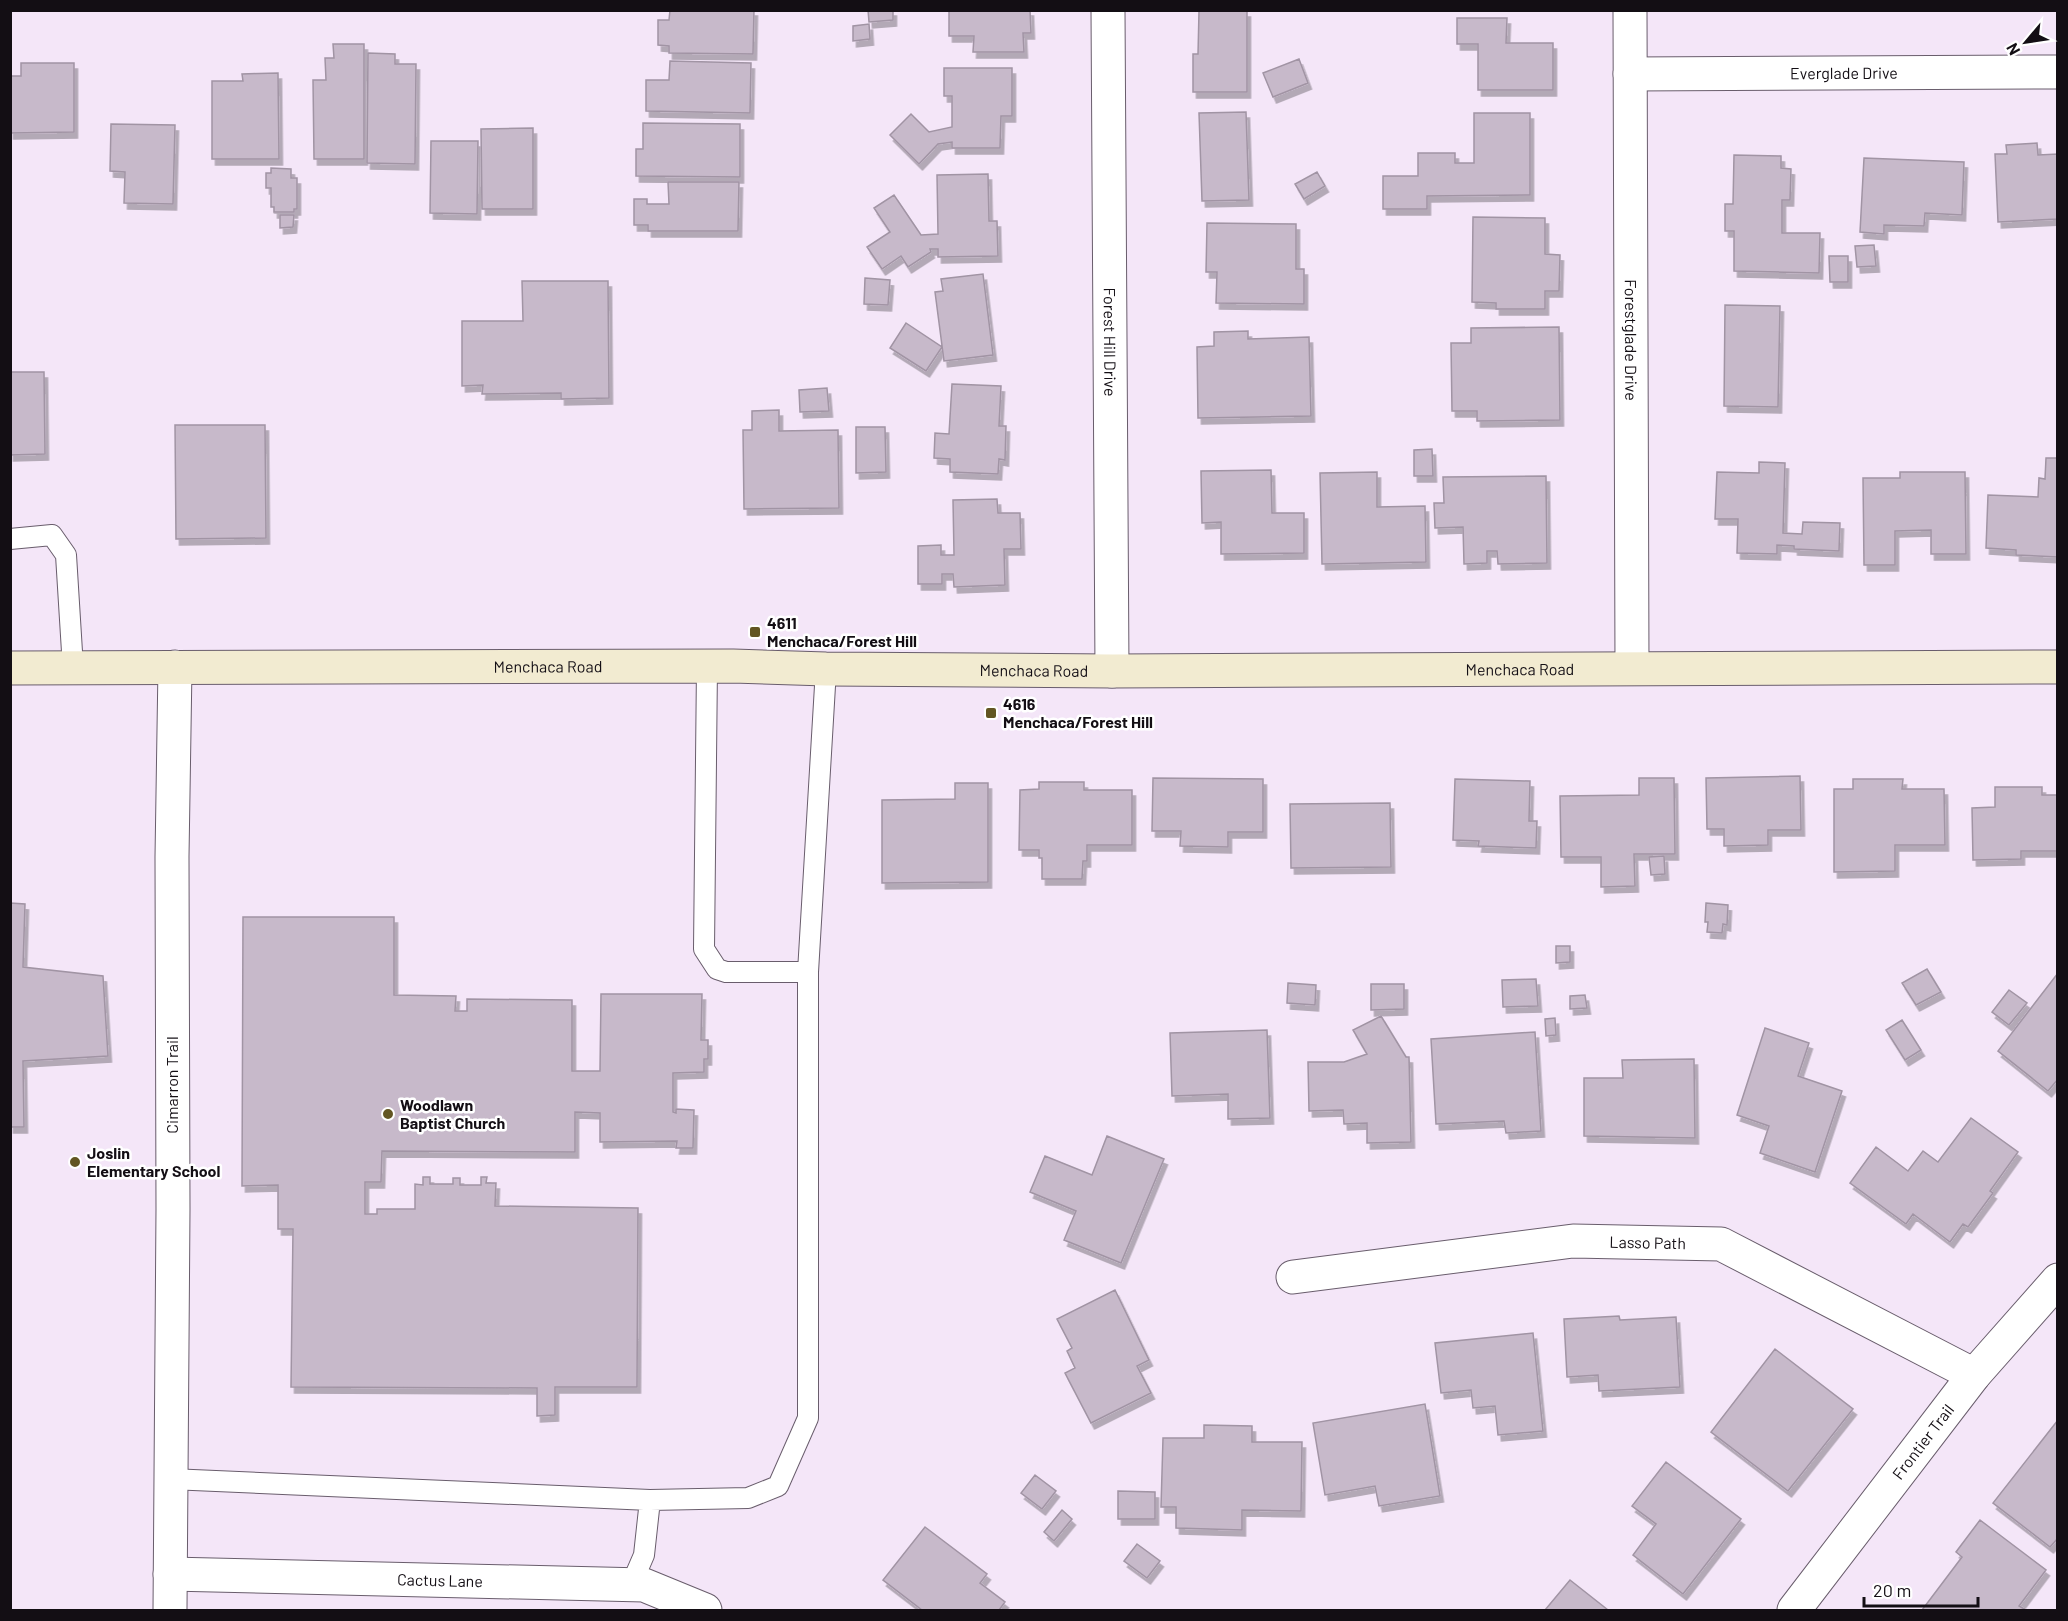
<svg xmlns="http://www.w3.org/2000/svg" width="2068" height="1621" font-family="Barlow,sans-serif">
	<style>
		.green { fill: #cbc3a4 }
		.building { fill: #c7b9ca; stroke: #a194a4; stroke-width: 1.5; filter: url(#shadow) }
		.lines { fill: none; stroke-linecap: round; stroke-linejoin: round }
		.lane-casing { stroke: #695d6c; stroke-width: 22 }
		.street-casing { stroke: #695d6c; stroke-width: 35 }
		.secondary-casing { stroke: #695d6c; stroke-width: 35 }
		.lane { stroke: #fff; stroke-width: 20 }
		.street { stroke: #fff; stroke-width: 33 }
		.secondary { stroke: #f2ebd1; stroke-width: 33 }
		.poi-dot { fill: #625522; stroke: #fff; stroke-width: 2 }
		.labels { text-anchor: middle; stroke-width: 5; stroke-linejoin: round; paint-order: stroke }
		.street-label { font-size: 16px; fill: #130e14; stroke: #fff }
		.poi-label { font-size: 16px; font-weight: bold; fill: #130e14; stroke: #fff; text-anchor: start }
	</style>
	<defs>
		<filter id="shadow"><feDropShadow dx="3.5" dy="6" stdDeviation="0" flood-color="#0004"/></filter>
	</defs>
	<rect width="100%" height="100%" fill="#f4e6f8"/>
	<!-- green -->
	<path class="green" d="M10,1609H151V1610H11Z"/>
	<!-- building -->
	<path class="building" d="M670,10H754L753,54L669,53V46L658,45V20H669Z
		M868,10H893V20L869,22Z
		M949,10H1030L1031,33H1023L1024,52H973L974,36H949Z
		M1199,11H1247V92H1193V54H1198Z
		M1457,18H1507L1506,43H1553V90H1478V44H1457Z
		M869,24L870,39L853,41V26Z
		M333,44H364V159H314L313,80H326L325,58H334Z
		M368,53L395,54V64H416L415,164L367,163Z
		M1299,59L1308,83L1273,97L1263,73Z
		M670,61L751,63L750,113L646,111V80H669Z
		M21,63H74V132L10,133V76H21Z
		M944,68H1012V116H1001L1000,148H952V142L938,144L919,164L890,135L911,114L929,132L952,127V96H944Z
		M278,73L279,159H212V81H243L242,74Z
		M1246,112L1249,200L1202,201L1199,113Z
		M1474,113H1530V195L1427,196V209H1383V176H1418V153H1455V163H1474Z
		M643,123L740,124V177L636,176V149H643Z
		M111,124L175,125L173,204L124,203L125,172L110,171Z
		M533,128V209H482L481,129Z
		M431,141H478L477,214L430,213Z
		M2037,143L2038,155L2058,154V219L1998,222L1995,154H2007L2006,145Z
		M1734,155L1781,156V168L1791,169L1790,200H1782V233H1820L1819,273L1734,271V231H1725V204H1733Z
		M1864,158L1964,162L1962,215L1925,213L1924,226L1884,225V234L1860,232Z
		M271,168L291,169V178H297V209H294V212H274V207H271V188H266V173H271Z
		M1317,172L1325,186L1304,199L1295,184Z
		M988,174L989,221H997L998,256L938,257V249H930L931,252L908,267L901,256L882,269L867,247L890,232L874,208L894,195L921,235L938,234L937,175Z
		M668,182H739L738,231H648V225H634V199H647V204H669Z
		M280,215H294L293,227L280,228Z
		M1473,217L1545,218V254L1560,255L1559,291H1545V309H1496V303L1472,302Z
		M1207,223L1296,224V269H1304V304L1216,303L1217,272H1206Z
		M1874,245L1876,266L1857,267L1855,246Z
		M1829,256H1848V282H1830Z
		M983,274L993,355L944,361L935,292L943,291L941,279Z
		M865,278L890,280L888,305L864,304Z
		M522,281H608L609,398L561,399V393L482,394L483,385L462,386V321H523Z
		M1725,305L1780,306L1778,407L1724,406Z
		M906,323L942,347L926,371L890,348Z
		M1559,327L1560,420L1477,421V411H1452L1451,343H1471V328Z
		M1248,331V339L1309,337L1311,416L1198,418L1197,347L1214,346V332Z
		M10,372H44L45,454L10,455Z
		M952,384L1001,386L999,426H1006L1005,460L999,459L998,474L950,472V459L934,458L935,433L949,434Z
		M827,388L829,411L800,412L799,390Z
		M779,410V431L838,430L839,508L744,509L743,430H752V411Z
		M175,425H265L266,538L176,539Z
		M856,427H885L886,472L856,473Z
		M1432,449L1433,476H1414V450Z
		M2046,458H2058V557L2016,555V550L1986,548L1988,495L2038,497L2039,478L2045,479Z
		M1759,462L1785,463L1783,533L1802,534L1803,522L1840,523L1839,551L1794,549V546L1777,545V554L1737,553L1738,519H1715L1717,472L1759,473Z
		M1271,470L1272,513H1304V553L1221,554V522L1202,523L1201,471Z
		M1377,472V507L1425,506L1426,562L1322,564L1320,473Z
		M1900,472H1965L1966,554H1931V530L1895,531V565H1864L1863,478H1900Z
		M1546,476L1547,563L1498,564L1497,551H1487V563L1464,564L1463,527L1435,528L1434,503H1444L1443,477Z
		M997,499L998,513H1020L1021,549H1004L1005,585L954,587L953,574H942V584H918V546L941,545V555H954L953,500Z
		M1800,776L1801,830H1768V845L1724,846V829H1707L1706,778Z
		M1153,778L1263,779V832H1228V847L1180,846L1181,831H1152Z
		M1639,778H1674L1675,854H1634L1635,886L1601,887V857H1561L1560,796L1639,795Z
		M1455,779L1530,781L1529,821H1537L1536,848L1478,846L1479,841L1453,840Z
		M1853,779H1903L1902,789H1944L1945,845H1895V871L1834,872V789H1853Z
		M1039,782H1084V790H1132V845H1087V861H1083L1082,879H1042V858H1039V850H1019L1020,790L1039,789Z
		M955,783H988V882L882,883V800L955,799Z
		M1995,787H2042V795H2058V851H2021V859L1973,860L1972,808L1995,807Z
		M1390,803L1391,867L1291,868L1290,804Z
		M1664,856L1665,874L1651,875L1649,857Z
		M10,903L25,904L23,967L103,976L108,1056L23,1061L24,1127H10Z
		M1706,903L1728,905L1727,925L1723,924L1722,933L1707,932L1708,922H1705Z
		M243,917H394V995L456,996L455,1011H467V999L572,1000V1071H600L601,994H702L701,1040H708V1059H704V1072L673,1073V1112L676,1113V1109L694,1110L693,1148H676L677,1141L600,1142V1113L575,1112V1152L382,1151L381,1182H365V1214H377V1209H415V1184L423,1185V1177H430V1184H453V1178H460V1185H481V1177H487L486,1183H496L495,1206L638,1208L637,1387H555V1415L537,1416V1388L291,1387L293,1229H278V1185L242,1186Z
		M1556,946H1570V962L1556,963Z
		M1927,969L1941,992L1916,1005L1902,983Z
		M2058,973V1079L2048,1091L1998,1051Z
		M1536,979L1538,1006L1503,1007L1502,980Z
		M1288,983L1316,985L1315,1005L1287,1003Z
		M1371,984H1404V1009L1371,1010Z
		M2009,990L2027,1003L2009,1025L1992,1012Z
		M1585,995L1587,1008L1570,1009V996Z
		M1381,1016L1406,1057H1409L1411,1142L1367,1143V1123L1344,1124L1343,1110L1309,1111L1308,1062H1344L1367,1054L1353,1030Z
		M1555,1018L1556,1035L1546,1036L1545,1019Z
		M1902,1020L1921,1050L1905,1060L1886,1030Z
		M1765,1028L1809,1043L1798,1076L1842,1091L1815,1172L1760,1153L1769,1126L1737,1115Z
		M1267,1030L1270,1118L1228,1119V1094L1172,1096L1170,1033Z
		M1535,1032L1541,1131L1506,1133L1504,1121L1436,1124L1431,1039Z
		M1694,1059L1695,1138L1584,1136V1078H1623L1622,1060Z
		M1971,1118L2018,1152L1990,1191L1993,1193L1968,1227L1963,1224L1950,1242L1913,1214L1906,1224L1850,1183L1876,1147L1908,1171L1923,1151L1938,1162Z
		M1107,1136L1164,1159L1121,1263L1064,1240L1076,1211L1030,1192L1045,1156L1092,1175Z
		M1115,1290L1149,1360L1137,1366L1151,1393L1091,1423L1065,1373L1075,1368L1067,1351L1072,1348L1057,1319Z
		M1619,1316L1620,1320L1676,1317L1680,1387L1599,1391L1598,1375L1567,1377L1564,1319Z
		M1533,1333L1543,1431L1498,1435L1495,1406L1473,1408L1471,1390L1441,1393L1435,1343Z
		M1775,1349L1853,1409L1788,1491L1711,1432Z
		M1425,1404L1440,1496L1379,1506L1375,1486L1325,1495L1313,1423Z
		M2058,1420V1538L2050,1547L1993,1503Z
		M1204,1425L1252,1426V1442H1302L1301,1511L1242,1510V1530L1176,1528V1507H1161L1163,1438H1204Z
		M1666,1462L1741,1519L1683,1594L1633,1555L1656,1524L1632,1506Z
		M1035,1475L1056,1491L1042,1509L1021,1493Z
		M1118,1491L1155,1492V1519H1118Z
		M1062,1510L1072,1519L1054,1541L1044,1532Z
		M1980,1520L2046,1570L2019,1606L2026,1610H1922L1962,1557L1956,1552Z
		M925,1527L987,1574L980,1583L1005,1602L999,1610H922L883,1580Z
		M1137,1544L1160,1561L1147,1578L1124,1561Z
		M1570,1580L1608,1610H1545Z"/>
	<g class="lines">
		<defs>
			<path id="lane" d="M10,539L52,535L66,555L73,668
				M707,666L704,949L717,969L726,972H808
				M170,1479L650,1500L748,1498L778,1486L808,1418V972L826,669
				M631,1585L644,1555L650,1500"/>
			<g id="street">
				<path id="s1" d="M1108,10L1112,671"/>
				<path id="s2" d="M1630,10L1632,668"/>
				<path id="s3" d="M1630,74L2058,72"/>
				<path id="s4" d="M1293,1277L1573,1241L1721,1244L1974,1375"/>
				<path id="s5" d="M170,1574L644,1585L705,1610"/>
				<path d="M170,1610L173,1209L172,857L175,667"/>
				<path id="s6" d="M1794,1610L1974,1375L2058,1280"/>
			</g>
			<g id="secondary">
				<path id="s7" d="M10,668L733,666L826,669L1112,671L2058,667"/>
			</g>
		</defs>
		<!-- lane casing -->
		<use href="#lane" class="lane-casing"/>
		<!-- street casing -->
		<use href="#street" class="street-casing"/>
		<!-- secondary casing -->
		<use href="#secondary" class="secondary-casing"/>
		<!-- lane -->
		<use href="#lane" class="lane"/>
		<!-- street -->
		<use href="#street" class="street"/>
		<!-- secondary -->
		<use href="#secondary" class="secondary"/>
	</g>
	<!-- markers -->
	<g class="poi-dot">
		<rect x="749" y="626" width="12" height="12" rx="3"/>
		<rect x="985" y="707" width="12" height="12" rx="3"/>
		<circle cx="388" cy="1114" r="6"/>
		<circle cx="75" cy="1162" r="6"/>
	</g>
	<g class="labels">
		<!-- street labels -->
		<g class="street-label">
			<text dy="6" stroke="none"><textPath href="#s3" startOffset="214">Everglade Drive</textPath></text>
			<text dy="6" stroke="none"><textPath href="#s2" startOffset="330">Forestglade Drive</textPath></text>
			<text dy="6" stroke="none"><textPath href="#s1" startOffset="332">Forest Hill Drive</textPath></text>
			<text dy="6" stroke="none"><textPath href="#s7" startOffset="538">Menchaca Road</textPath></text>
			<text dy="6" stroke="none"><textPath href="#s7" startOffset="1510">Menchaca Road</textPath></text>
			<text dy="6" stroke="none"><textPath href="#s7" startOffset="1024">Menchaca Road</textPath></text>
			<text transform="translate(172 1085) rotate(-90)" y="6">Cimarron Trail</text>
			<text dy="6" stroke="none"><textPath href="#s4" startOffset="357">Lasso Path</textPath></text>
			<text dy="6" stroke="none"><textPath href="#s6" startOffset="212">Frontier Trail</textPath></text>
			<text dy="6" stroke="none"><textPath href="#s5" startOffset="270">Cactus Lane</textPath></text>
		</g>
		<!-- poi labels -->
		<g class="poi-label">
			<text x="767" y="629">4611<tspan x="767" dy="18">Menchaca/Forest Hill</tspan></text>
			<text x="1003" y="710">4616<tspan x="1003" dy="18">Menchaca/Forest Hill</tspan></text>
			<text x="400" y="1111">Woodlawn<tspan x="400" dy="18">Baptist Church</tspan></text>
			<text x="87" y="1159">Joslin<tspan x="87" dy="18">Elementary School</tspan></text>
		</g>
	</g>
	<!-- border -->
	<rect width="2068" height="1621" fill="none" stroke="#130e14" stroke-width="24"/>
	<!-- north arrow -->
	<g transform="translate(2026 42) rotate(241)" stroke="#ffffff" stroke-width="4.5" paint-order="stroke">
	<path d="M0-4.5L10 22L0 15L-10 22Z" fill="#130e14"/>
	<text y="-9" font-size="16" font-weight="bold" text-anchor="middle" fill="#130e14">N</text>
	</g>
	<!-- scale -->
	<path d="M1864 1597v9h114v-9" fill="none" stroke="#130e14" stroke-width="3"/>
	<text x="1873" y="1597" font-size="18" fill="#130e14" stroke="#ffffff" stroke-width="4.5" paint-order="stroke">20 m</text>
</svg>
